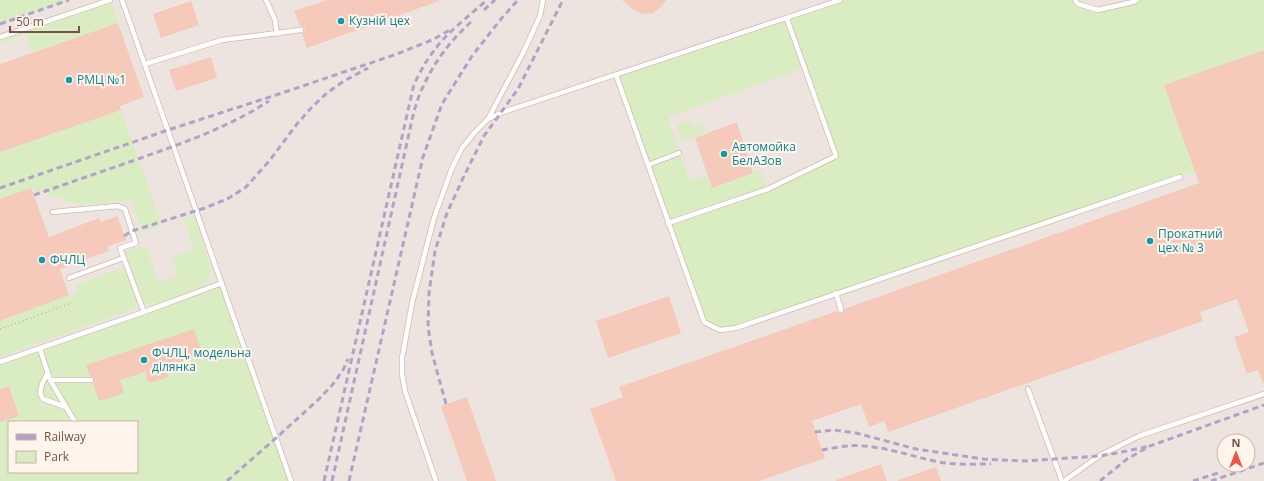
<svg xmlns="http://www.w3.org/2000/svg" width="1264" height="481" font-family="'Open Sans',sans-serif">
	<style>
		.industrial { fill: #ede4df; fill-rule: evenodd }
		.green { fill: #d9ecc2; fill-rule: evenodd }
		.building { fill: #f5caba }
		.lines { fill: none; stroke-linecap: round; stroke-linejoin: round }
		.lane-casing { stroke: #d2b8ac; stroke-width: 6 }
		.path { stroke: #daac9d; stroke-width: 1.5; stroke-dasharray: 1 3; stroke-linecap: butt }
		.lane { stroke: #fff; stroke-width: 4.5 }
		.rail { stroke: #b1a2c8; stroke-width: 3; stroke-dasharray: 6 4; stroke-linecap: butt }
		.culture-dot { fill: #0f9aa8; stroke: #fff5ec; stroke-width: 1.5 }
		.labels { text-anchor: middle; stroke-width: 4; stroke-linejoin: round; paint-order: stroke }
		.culture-label { font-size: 12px; fill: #0d838f; stroke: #fff5ec; text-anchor: start }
	</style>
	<rect width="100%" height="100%" fill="#fef0e5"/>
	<!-- industrial -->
	<path class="industrial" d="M0,0H1264V481H0ZM9,422H137V472H9ZM1224,441H1248V465H1224Z"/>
	<!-- green -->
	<path class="green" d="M0,0H69L0,24Z
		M111,0L118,23L32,52L26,34L0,43V37Z
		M840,0H1075L1078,4L1098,10L1137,0H1264V50L1164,85L1195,172L1179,176L736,328L720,330L704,322L616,75ZM802,63L836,156L768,188L761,172L759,171H753V173L712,187L707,175L690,181L679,153L668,117L797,71Z
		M121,110L162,225L142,232L131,200L79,205L31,188L0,200V152Z
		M687,120L691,122L693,128L704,125L706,133L685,141L681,140L677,126L678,124Z
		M195,216L211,270L209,280L204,287L150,306L144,301L141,296L125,252L146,245L158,283L178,276L172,257L194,250L184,219Z
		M123,267L136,297L137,302L134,309L0,357V321L78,292L76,285Z
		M222,283L291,481H0V422L19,416L9,386L0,389V362ZM9,422H137V472H9Z"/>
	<!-- building -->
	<path class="building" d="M327,0H439V1L307,48L302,33L304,32L305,29L303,27L300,26L294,11Z
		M622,0H666L661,7L653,13L643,14L634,10Z
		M191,1L199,25L161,38L153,14Z
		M118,23L144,97L120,106L121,110L0,152V64Z
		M1264,50V383H1263L1258,370L1247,374L1234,337L1249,332L1237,299L1200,312L1203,321L888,432L884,421L869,427L861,404L812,421L825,458L759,481H616L590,409L623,397L619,387L837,311L840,314L842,313L844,311V309L1199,183L1164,85Z
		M211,57L217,78L176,91L169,70Z
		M737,122L753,173L712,188L695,138Z
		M31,188L49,237L99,218L101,222L117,216L126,240L108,246L109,251L60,269L69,295L0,321V199Z
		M669,296L681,333L608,358L596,321Z
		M194,329L202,354L165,367L168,377L149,383L145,372L120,380L124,393L99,401L93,383L94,382V378L90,376L86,365Z
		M9,386L19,416L0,422V389Z
		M467,397L496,481H467L441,406Z
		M881,464L887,481H836V480Z
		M936,467L941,481H898V480Z"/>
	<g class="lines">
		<defs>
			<path id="lane" d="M122,0L291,481
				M266,0L275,20L277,34
				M1075,0L1078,4L1098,10L1133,2L1137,0
				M0,37L110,0
				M145,64L222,40L301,30
				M616,75L704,322L720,330L736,328L1180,177
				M488,119L523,53L540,16L543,0
				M648,165L679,153
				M53,212L118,206L125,209L136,243L120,248L144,312
				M668,223L768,189L836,156L787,19
				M69,278L123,258
				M836,293L841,310
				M40,349L50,380L75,422
				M0,362L144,312L222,283
				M48,372L42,384L40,393L43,399L66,407
				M50,380H91
				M1028,389L1062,481
				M436,481L405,391L402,374V358L412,303L434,218L452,168L462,148L475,132L488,119L503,112L840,0
				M1064,481L1099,456L1139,436L1264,394"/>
		</defs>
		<!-- lane casing -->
		<use href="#lane" class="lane-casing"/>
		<!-- path -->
		<path class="path" d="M0,329L72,303"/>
		<!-- lane -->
		<use href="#lane" class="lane"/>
		<!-- rail -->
		<path class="rail" d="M484,10L495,0
			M0,24L69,0
			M0,188L168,130L279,94L397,54L432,40L450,30
			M34,195C69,183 103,171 138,159C183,143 229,127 269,101
			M124,236L132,231L205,208L229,198L246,187L270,160L297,124L312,107L327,93L344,81L368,68
			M446,404L432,353L428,327L429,293L435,251L447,213L465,174L484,136L518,89L563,0
			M815,432L834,430L856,433L916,449L983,459L1025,461L1099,456L1117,453L1150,446
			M822,450C835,448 850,444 864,446C890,448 914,457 939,462C956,465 974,464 991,464
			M227,481L276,438L320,398L334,383L343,370L348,359
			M324,481L414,84C420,73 425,62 433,52C446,33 469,16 487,0
			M332,481L414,111C417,103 419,94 423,87C434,62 451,40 471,22
			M349,481L423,157L442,104L472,56L501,19L518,0
			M1100,481L1127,459L1150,446L1264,405
			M1193,481L1218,473
			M1211,481L1264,463"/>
	</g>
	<!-- markers -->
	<g class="culture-dot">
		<circle cx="341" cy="21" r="4"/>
		<circle cx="69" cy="80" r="4"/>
		<circle cx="724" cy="154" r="4"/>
		<circle cx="1150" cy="241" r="4"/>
		<circle cx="42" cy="260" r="4"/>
		<circle cx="144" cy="360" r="4"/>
	</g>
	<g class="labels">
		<!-- culture labels -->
		<g class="culture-label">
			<text x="349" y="25">Кузній цех</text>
			<text x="77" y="84">РМЦ №1</text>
			<text x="732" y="151">Автомойка<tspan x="732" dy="14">БелАЗов</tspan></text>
			<text x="1158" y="238">Прокатний<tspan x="1158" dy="14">цех № 3</tspan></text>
			<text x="50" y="264">ФЧЛЦ</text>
			<text x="152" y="357">ФЧЛЦ, модельна<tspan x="152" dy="14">ділянка</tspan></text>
		</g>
	</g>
	<!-- legend -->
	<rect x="8" y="421" width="130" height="52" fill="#fff5ec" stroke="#c9b4aa"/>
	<rect x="16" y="434" width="20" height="6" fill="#b1a2c8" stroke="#c9b4aa"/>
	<text x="44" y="441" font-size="12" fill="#785248">Railway</text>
	<rect x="16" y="451" width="20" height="12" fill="#d9ecc2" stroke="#c9b4aa"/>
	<text x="44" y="461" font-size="12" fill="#785248">Park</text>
	<!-- north arrow -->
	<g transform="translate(1236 453)"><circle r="19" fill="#fff5ec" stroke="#c9b4aa"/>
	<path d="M0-3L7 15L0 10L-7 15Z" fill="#ef5142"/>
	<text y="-6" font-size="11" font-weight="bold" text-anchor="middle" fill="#785248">N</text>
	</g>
	<!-- scale -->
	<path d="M10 26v6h69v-6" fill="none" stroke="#785248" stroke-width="2"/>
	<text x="16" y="26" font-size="12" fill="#785248" stroke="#fff5ec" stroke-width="3" paint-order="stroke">50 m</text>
</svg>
